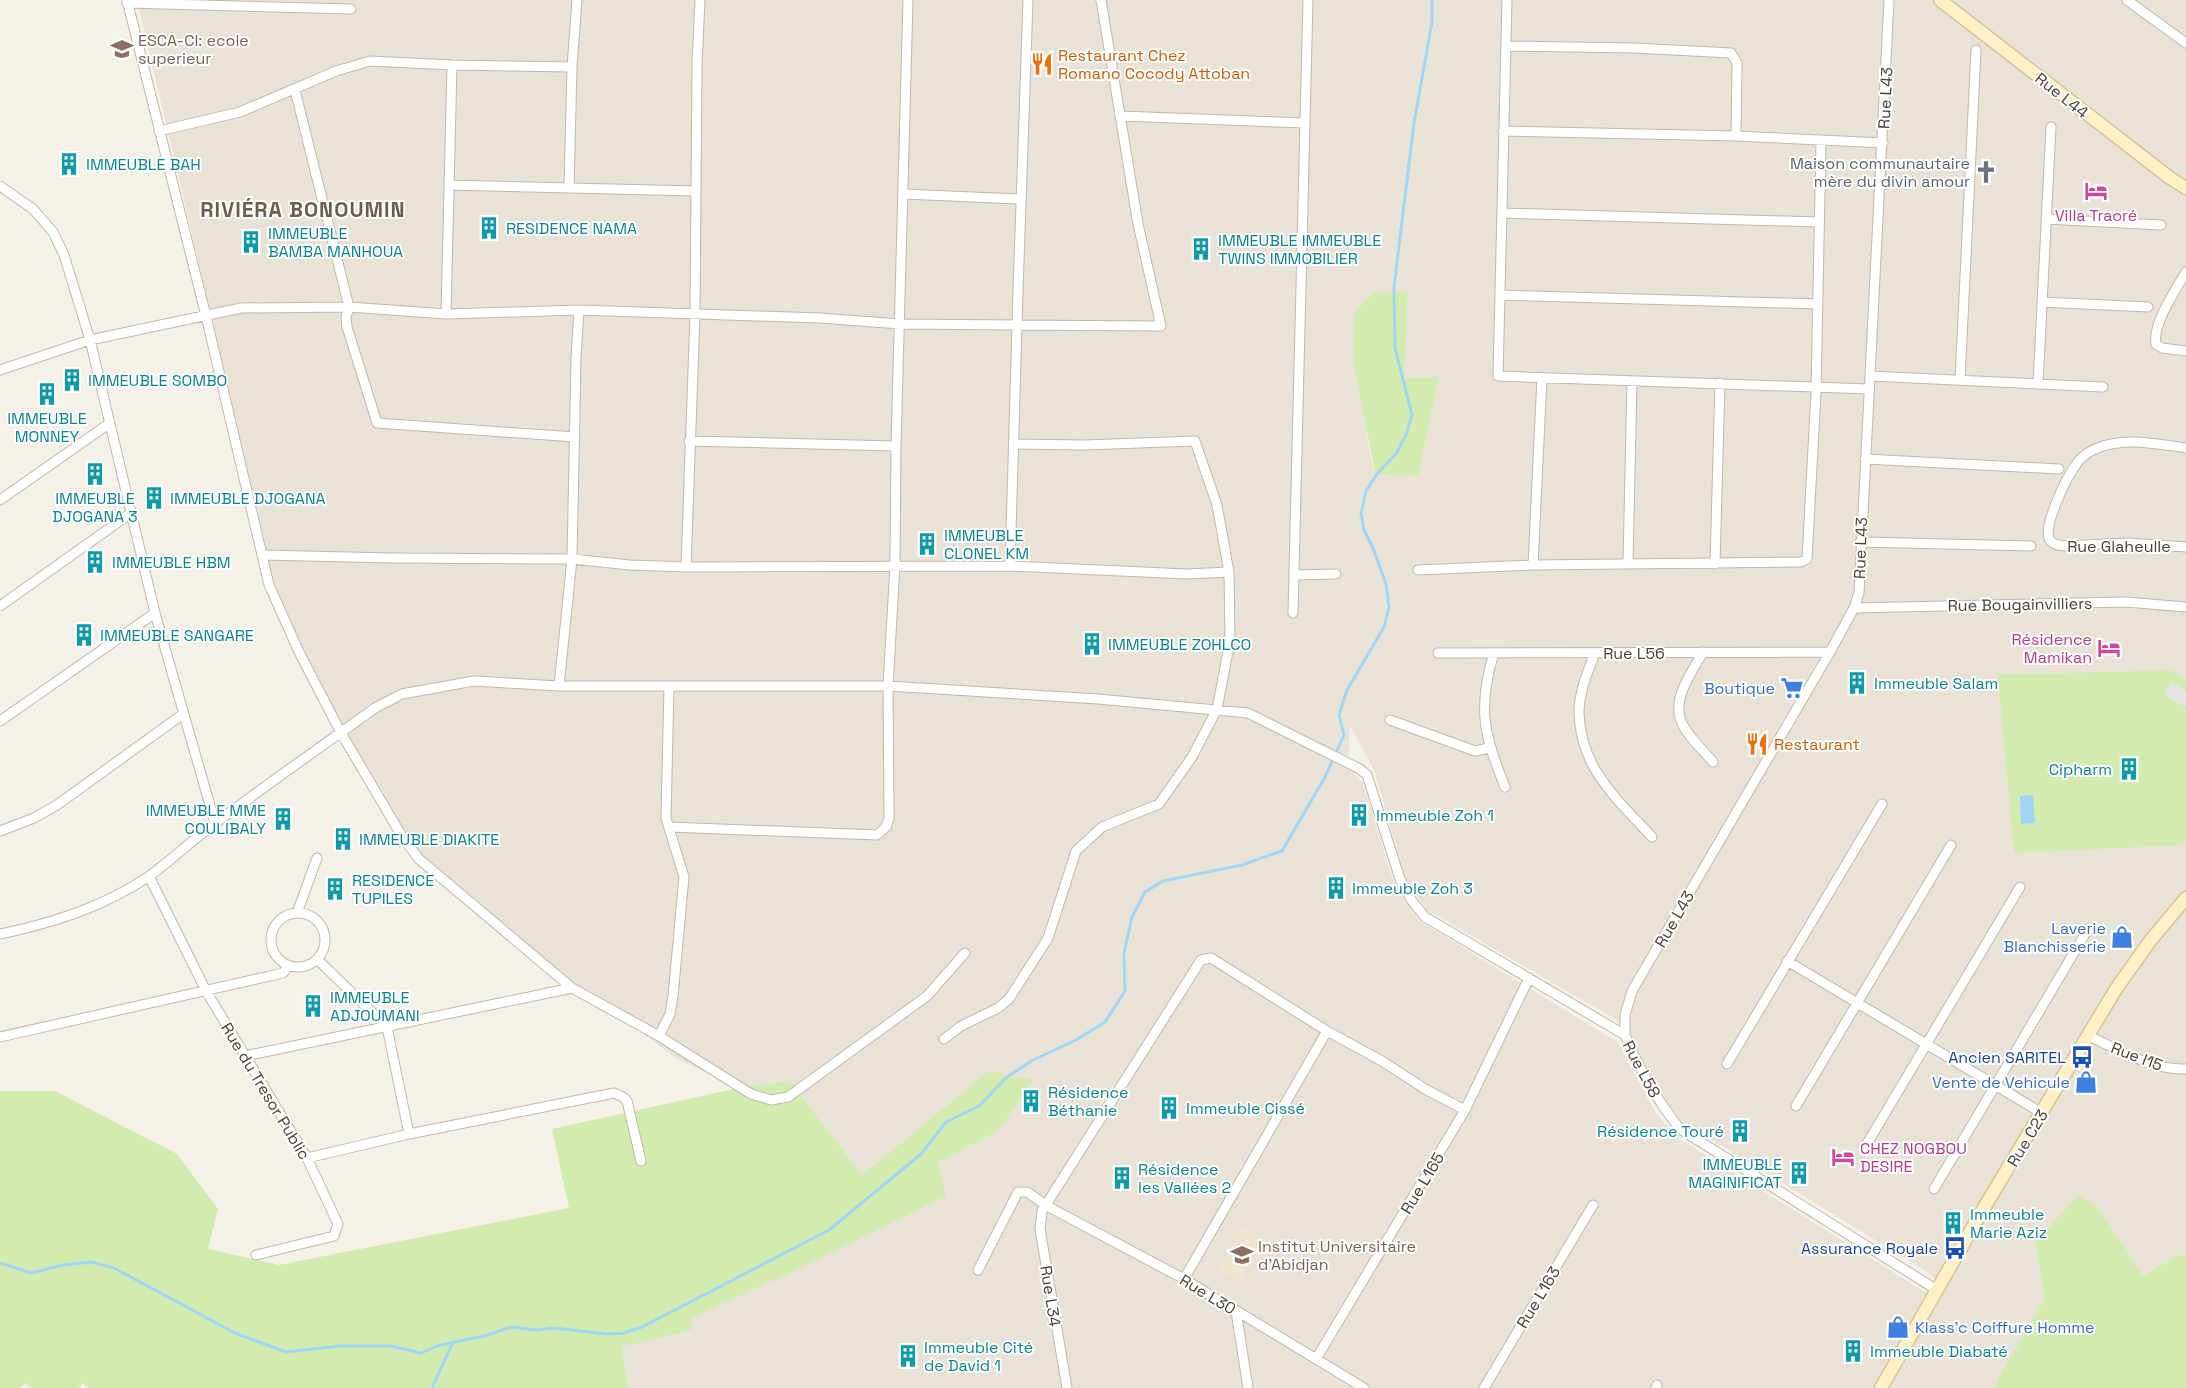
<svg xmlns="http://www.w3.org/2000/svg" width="2186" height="1388" font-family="'Space Grotesk',sans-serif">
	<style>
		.residential { fill: #e9e2d6; fill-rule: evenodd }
		.education { fill: #efe5d1 }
		.green { fill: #d2ebaf }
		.parking { fill: #e6e3e0 }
		.water { fill: #a1d5f5 }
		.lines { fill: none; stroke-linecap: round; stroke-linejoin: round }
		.stream { stroke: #a1d5f5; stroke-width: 3 }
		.street-casing { stroke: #c1b8aa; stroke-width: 11 }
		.secondary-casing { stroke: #d7c495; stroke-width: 15 }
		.street { stroke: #fff; stroke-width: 9 }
		.secondary { stroke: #fff0c8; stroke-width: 12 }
		.labels { text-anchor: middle; stroke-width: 4; stroke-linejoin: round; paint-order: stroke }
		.education-label { font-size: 16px; fill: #785e54; stroke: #fff; text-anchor: start }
		.food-label { font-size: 16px; fill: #c56008; stroke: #fff; text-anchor: start }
		.street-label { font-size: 16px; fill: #494136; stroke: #fff }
		.worship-label { font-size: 16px; fill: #5b616d; stroke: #fff; text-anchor: end }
		.culture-label { font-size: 16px; fill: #0d838f; stroke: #fff; text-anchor: start }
		.hotel-label { font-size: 16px; fill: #b23c85; stroke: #fff }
		.shop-label { font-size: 16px; fill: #366cbe; stroke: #fff; text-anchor: end }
		.transit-label { font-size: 16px; fill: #164399; stroke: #fff; text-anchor: end }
		.district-label { font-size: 21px; font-weight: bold; letter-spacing: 1px; fill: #6c5e4d; stroke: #fff }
	</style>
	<rect width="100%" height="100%" fill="#f5f0e8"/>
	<!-- residential -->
	<path class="residential" d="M137,0H2186V1255H2179L2143,1277L2097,1206L2035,1243L2045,1298L1994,1386L1995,1388H629L621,1347L692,1330V1318L773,1281L937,1162L997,1132L1007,1077L991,1069L862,1175L790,1081L738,1088L676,1058L571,980L419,856L342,724L303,649L274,583ZM1408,292L1404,378H1439L1418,475L1374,472L1368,444L1364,413ZM1350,725L1374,770L1405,877L1427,910L1617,1020L1629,1031L1636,1053L1668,1104L1683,1122L1932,1275L1945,1294L1923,1291L1675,1136L1655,1112L1626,1059L1619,1043L1421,922L1407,906L1393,880L1363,783L1348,769Z"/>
	<!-- education -->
	<path class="education" d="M1244,1227L1264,1239L1241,1281L1219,1270Z"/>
	<!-- green -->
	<path class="green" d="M1408,292L1404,378L1439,377L1418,476L1377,474L1375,472L1353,360L1354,314L1373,293Z
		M2171,670L2186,679V842L2180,845L2014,853L1998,675Z
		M991,1069L1007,1077L1034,1079L997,1132L938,1162L946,1196L773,1281L692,1318V1330L621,1347L629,1388H88L83,1383L78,1388H31L26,1383L20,1388H0V1091H55L177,1154L218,1209L208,1249L279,1265L569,1208L552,1129L738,1088L790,1081L862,1175Z
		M2078,1195L2097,1206L2143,1276L2179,1255H2186V1388H1995L1994,1386L2045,1298L2035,1243Z"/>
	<!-- parking -->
	<path class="parking" d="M2171,681L2186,691V707L2164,695Z"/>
	<!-- water -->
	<path class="water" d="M2033,795L2035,823L2021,824L2020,796Z"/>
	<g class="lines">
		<!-- stream -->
		<path class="stream" d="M0,1263L31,1273L63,1265L91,1262L114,1268L235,1333L286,1352L340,1346H391L421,1353L437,1346L488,1335L511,1327L537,1330L554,1328L607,1334L624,1333L642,1327L829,1230L921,1154L946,1122L979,1106L1007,1077L1033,1060L1076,1040L1105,1022L1125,991L1124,953L1132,917L1145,892L1163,881L1242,865L1282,851L1325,777L1344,735L1339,715L1347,690L1384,627L1389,607L1386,584L1373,548L1364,530L1361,514L1366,491L1377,474L1396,454L1406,435L1412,415L1395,348L1394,287L1414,123L1432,22V0
			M432,1388L453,1342"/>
		<defs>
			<path id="street" d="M127,0L206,316L269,585L299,652L341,733L403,838L419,859L572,988L659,1036L751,1094L771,1100L788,1097L927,996L965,953
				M1507,0L1498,376L1869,389
				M2127,0L2186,43
				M127,3L351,9
				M1507,46L1635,48L1731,53L1737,63L1736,136
				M295,90L349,307L346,317L347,327L377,423L575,437
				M1121,116L1305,123
				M159,131L240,112L336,71L370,61L452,65L572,67
				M1503,131L1736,136L1883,143
				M449,185L695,191
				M0,186L33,209L53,232L64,255L90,340L155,613L215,823
				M569,188L572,67L577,0
				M904,194L1020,199
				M1502,213L1819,222
				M2046,219L2161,225
				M2186,272C2176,289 2152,325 2156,344L2162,348L2186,351
				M1500,295L1818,304
				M2042,302L2148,307
				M446,314L452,65
				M0,370L90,340L241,308L349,307L446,314L579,310L820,318L900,324L1161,326L1138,224L1101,0
				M1870,376L2103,387
				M1960,380L1976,50
				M2038,384L2051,127
				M689,441L896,446
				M2186,448C2157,444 2123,436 2095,449C2086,453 2080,458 2075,466C2067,477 2041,529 2050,540C2053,545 2059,545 2064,546L2128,543L2186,547
				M1865,459L2059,469
				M0,500L110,423
				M1860,542L2031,546
				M262,555L392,558L572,559L630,565L686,567L1010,566L1187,574L1229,572
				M1628,563L1632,381
				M1715,564L1720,383
				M1533,565L1542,378
				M1010,566C1015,377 1021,189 1028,0
				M686,567L695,314L697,65L700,0
				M1418,570L1533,565L1801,562L1807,559L1816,393L1821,141
				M1295,575L1336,574
				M0,606L131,513
				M1854,608L2126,602L2186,607
				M1293,613L1308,0
				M1703,652C1692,672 1672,698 1681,721C1687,736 1703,750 1713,762
				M1438,653L1830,652
				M1494,653C1477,708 1484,735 1505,787
				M1595,653C1588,671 1579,692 1579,712C1580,768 1617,799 1652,837
				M559,686L572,559L576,359L579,310
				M1390,720L1475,751L1489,748
				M0,721L155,613
				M669,827L877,835L886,827L889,818L888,686L895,565L896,446L908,0
				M0,831L34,818L57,805L183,714
				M149,876L206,991L307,1158L338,1224L334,1236L256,1255
				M271 940a27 27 0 1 1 54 0a27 27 0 1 1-54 0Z
				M297,913L317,858
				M0,934C53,923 103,907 148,877C172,860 193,839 217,822C269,783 322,746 375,708L402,694L474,681L559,686H888L1098,699L1248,713L1360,769L1367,775L1400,879L1412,901L1425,917L1625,1035C1639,1069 1657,1100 1680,1129L1937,1290
				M318,960L387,1027L409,1134
				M1787,961L2042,1113
				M1625,1035V1015L1632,991L1830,652L1854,608L1859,593L1889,0
				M659,1036L670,1014L673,996L684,877L666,818L669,686
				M2089,1036C2119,1050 2151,1070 2186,1069
				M0,1037L283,973L288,966
				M944,1039L961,1026L998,1008L1009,999L1048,938L1076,851L1102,827L1159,804L1192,757L1217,709L1230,641L1229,572L1217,505L1195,441L1084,445L1014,444
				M245,1056L572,988
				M1727,1064L1882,804
				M1796,1106L1951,845
				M1865,1147L2020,887
				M307,1158L409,1134L614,1093L623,1097L627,1101L641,1161
				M1934,1189L2088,929
				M978,1270L1018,1192H1027L1047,1206L1184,1279L1364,1388
				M1184,1279L1327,1031
				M1236,1311L1248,1388
				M1316,1359L1465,1110L1529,978
				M1067,1388L1040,1229L1042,1211L1201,960L1211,958L1327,1031L1382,1061L1425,1089L1465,1110
				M1484,1388L1593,1205
				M1656,1388L1657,1385"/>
			<path id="secondary" d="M1940,0L2170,178L2186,188
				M1881,1388L1982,1211L2116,989L2150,941L2186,898"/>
		</defs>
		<!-- street casing -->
		<use href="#street" class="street-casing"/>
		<!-- secondary casing -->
		<use href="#secondary" class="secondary-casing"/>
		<!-- street -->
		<use href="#street" class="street"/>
		<!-- secondary -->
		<use href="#secondary" class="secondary"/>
	</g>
	<!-- icons -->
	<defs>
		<symbol id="university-bare" viewBox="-9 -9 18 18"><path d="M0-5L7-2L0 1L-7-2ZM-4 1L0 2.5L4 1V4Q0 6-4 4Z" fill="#8d6e63" stroke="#fff" stroke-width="2.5" paint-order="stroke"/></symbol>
		<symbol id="restaurant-bare" viewBox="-9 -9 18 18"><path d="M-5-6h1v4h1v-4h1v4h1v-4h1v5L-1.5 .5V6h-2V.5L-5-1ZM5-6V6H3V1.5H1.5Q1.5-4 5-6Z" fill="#e8710a" stroke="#fff" stroke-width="2.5" paint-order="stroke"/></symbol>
		<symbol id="building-bare" viewBox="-9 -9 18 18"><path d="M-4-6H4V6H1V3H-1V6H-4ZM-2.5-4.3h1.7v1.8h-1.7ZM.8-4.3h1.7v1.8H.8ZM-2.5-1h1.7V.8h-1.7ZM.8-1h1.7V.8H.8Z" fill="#0f9aa8" stroke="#fff" stroke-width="2.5" paint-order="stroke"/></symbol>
		<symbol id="church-bare" viewBox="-9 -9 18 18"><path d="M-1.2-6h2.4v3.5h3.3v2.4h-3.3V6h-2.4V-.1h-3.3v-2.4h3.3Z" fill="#6b7280" stroke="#fff" stroke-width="2.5" paint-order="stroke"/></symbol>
		<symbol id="hotel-bare" viewBox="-9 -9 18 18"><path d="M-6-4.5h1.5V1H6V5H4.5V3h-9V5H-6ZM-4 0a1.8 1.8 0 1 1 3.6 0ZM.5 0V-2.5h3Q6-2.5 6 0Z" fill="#d1479c" stroke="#fff" stroke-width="2.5" paint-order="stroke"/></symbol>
		<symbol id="supermarket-bare" viewBox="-9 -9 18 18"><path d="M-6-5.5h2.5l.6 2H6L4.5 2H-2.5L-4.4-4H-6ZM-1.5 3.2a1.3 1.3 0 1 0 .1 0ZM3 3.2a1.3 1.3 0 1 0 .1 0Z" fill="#3f7fe0" stroke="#fff" stroke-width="2.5" paint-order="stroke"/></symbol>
		<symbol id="shop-bare" viewBox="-9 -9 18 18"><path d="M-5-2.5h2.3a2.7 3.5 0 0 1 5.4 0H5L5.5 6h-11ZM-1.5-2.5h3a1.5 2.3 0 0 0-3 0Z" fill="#3f7fe0" stroke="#fff" stroke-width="2.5" paint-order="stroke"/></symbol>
		<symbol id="bus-bare" viewBox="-9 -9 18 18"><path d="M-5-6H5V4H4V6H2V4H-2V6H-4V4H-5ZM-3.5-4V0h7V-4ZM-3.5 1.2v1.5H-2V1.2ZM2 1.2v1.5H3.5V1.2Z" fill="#1a4fb4" stroke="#fff" stroke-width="2.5" paint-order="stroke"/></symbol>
	</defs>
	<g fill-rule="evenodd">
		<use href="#university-bare" x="106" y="33" width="32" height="32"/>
		<use href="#restaurant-bare" x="1026" y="48" width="32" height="32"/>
		<use href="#building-bare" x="53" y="148" width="32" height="32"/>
		<use href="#church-bare" x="1970" y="156" width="32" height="32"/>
		<use href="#hotel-bare" x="2080" y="175" width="32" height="32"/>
		<use href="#building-bare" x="473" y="212" width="32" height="32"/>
		<use href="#building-bare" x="235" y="226" width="32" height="32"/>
		<use href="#building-bare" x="1185" y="233" width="32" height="32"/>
		<use href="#building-bare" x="56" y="364" width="32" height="32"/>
		<use href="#building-bare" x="31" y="378" width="32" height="32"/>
		<use href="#building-bare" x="79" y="458" width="32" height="32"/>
		<use href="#building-bare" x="138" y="482" width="32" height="32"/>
		<use href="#building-bare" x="911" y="528" width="32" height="32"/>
		<use href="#building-bare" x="79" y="546" width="32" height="32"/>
		<use href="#building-bare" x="68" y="619" width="32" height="32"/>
		<use href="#building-bare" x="1076" y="628" width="32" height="32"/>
		<use href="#hotel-bare" x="2093" y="632" width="32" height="32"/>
		<use href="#building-bare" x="1841" y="667" width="32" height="32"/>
		<use href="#supermarket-bare" x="1776" y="672" width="32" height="32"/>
		<use href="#restaurant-bare" x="1741" y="728" width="32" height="32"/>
		<use href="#building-bare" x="2113" y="753" width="32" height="32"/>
		<use href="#building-bare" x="1343" y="799" width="32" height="32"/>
		<use href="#building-bare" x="267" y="803" width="32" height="32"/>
		<use href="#building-bare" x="327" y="823" width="32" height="32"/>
		<use href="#building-bare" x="1320" y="872" width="32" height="32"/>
		<use href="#building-bare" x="319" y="873" width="32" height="32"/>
		<use href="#shop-bare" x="2106" y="921" width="32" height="32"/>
		<use href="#building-bare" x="297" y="990" width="32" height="32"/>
		<use href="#bus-bare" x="2066" y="1041" width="32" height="32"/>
		<use href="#shop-bare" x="2070" y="1066" width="32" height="32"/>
		<use href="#building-bare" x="1015" y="1085" width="32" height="32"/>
		<use href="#building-bare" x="1153" y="1092" width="32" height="32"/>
		<use href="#building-bare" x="1724" y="1115" width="32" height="32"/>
		<use href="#hotel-bare" x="1827" y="1141" width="32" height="32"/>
		<use href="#building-bare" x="1783" y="1157" width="32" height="32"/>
		<use href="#building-bare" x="1106" y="1162" width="32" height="32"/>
		<use href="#building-bare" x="1937" y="1207" width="32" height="32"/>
		<use href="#bus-bare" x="1939" y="1232" width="32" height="32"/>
		<use href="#university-bare" x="1226" y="1239" width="32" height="32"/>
		<use href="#shop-bare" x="1882" y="1311" width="32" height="32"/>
		<use href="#building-bare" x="1837" y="1335" width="32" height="32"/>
		<use href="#building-bare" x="892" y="1340" width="32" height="32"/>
	</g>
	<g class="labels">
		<!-- education labels -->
		<g class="education-label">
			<text x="138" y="46">ESCA-CI: ecole<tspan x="138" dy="18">superieur</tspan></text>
			<text x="1258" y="1252">Institut Universitaire<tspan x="1258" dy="18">d'Abidjan</tspan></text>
		</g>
		<!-- food labels -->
		<g class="food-label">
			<text x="1058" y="61">Restaurant Chez<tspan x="1058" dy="18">Romano Cocody Attoban</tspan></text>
			<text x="1774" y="750">Restaurant</text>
		</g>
		<!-- street labels -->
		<g class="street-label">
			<text transform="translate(2062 95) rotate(38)" y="6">Rue L44</text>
			<text transform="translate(1885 98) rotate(-87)" y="6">Rue L43</text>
			<text x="2119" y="552">Rue Glaheulle</text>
			<text transform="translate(1860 548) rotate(-88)" y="6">Rue L43</text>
			<text transform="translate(2020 604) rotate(-1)" y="6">Rue Bougainvilliers</text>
			<text x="1634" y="659">Rue L56</text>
			<text transform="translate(1674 919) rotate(-60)" y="6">Rue L43</text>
			<text transform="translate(2137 1056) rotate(21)" y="6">Rue I15</text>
			<text transform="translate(1642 1069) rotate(62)" y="6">Rue L58</text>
			<text transform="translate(266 1091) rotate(59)" y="6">Rue du Tresor Public</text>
			<text transform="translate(2027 1138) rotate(-59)" y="6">Rue C23</text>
			<text transform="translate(1422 1183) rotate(-59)" y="6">Rue L165</text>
			<text transform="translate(1208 1294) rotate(31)" y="6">Rue L30</text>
			<text transform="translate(1051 1296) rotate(81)" y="6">Rue L34</text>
			<text transform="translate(1538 1297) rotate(-59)" y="6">Rue L163</text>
		</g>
		<!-- worship labels -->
		<g class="worship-label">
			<text x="1970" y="169">Maison communautaire<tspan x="1970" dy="18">mère du divin amour</tspan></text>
		</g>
		<!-- culture labels -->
		<g class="culture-label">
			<text x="86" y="170">IMMEUBLE BAH</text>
			<text x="506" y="234">RESIDENCE NAMA</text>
			<text x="268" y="239">IMMEUBLE<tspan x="268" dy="18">BAMBA MANHOUA</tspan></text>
			<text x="1218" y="246">IMMEUBLE IMMEUBLE<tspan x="1218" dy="18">TWINS IMMOBILIER</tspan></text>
			<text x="88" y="386">IMMEUBLE SOMBO</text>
			<text x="47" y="424" text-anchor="middle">IMMEUBLE<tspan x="47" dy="18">MONNEY</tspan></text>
			<text x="95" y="504" text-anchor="middle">IMMEUBLE<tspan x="95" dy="18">DJOGANA 3</tspan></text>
			<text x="170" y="504">IMMEUBLE DJOGANA</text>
			<text x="944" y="541">IMMEUBLE<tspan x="944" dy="18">CLONEL KM</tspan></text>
			<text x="112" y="568">IMMEUBLE HBM</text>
			<text x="100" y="641">IMMEUBLE SANGARE</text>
			<text x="1108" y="650">IMMEUBLE ZOHLCO</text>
			<text x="1874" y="689">Immeuble Salam</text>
			<text x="2112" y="775" text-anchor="end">Cipharm</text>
			<text x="266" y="816" text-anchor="end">IMMEUBLE MME<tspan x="266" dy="18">COULIBALY</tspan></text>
			<text x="1376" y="821">Immeuble Zoh 1</text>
			<text x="359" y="845">IMMEUBLE DIAKITE</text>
			<text x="352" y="886">RESIDENCE<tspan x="352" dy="18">TUPILES</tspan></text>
			<text x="1352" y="894">Immeuble Zoh 3</text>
			<text x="330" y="1003">IMMEUBLE<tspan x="330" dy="18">ADJOUMANI</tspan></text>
			<text x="1048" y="1098">Résidence<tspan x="1048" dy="18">Béthanie</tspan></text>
			<text x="1186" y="1114">Immeuble Cissé</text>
			<text x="1724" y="1137" text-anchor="end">Résidence Touré</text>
			<text x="1782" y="1170" text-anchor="end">IMMEUBLE<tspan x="1782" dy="18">MAGINIFICAT</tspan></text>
			<text x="1138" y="1175">Résidence<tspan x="1138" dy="18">les Vallées 2</tspan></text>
			<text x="1970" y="1220">Immeuble<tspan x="1970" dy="18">Marie Aziz</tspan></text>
			<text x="924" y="1353">Immeuble Cité<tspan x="924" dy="18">de David 1</tspan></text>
			<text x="1870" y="1357">Immeuble Diabaté</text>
		</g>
		<!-- hotel labels -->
		<g class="hotel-label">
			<text x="2096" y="221">Villa Traoré</text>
			<text x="2092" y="645" text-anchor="end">Résidence<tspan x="2092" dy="18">Mamikan</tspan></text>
			<text x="1860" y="1154" text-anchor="start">CHEZ NOGBOU<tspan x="1860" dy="18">DESIRE</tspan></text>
		</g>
		<!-- shop labels -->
		<g class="shop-label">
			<text x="1775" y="694">Boutique</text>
			<text x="2106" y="934">Laverie<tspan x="2106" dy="18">Blanchisserie</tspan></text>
			<text x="2070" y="1088">Vente de Vehicule</text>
			<text x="1915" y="1333" text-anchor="start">Klass'c Coiffure Homme</text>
		</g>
		<!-- transit labels -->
		<g class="transit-label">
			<text x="2066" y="1063">Ancien SARITEL</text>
			<text x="1938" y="1254">Assurance Royale</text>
		</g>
		<!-- district labels -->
		<g class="district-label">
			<text x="303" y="217">RIVIÉRA BONOUMIN</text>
		</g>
	</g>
</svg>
